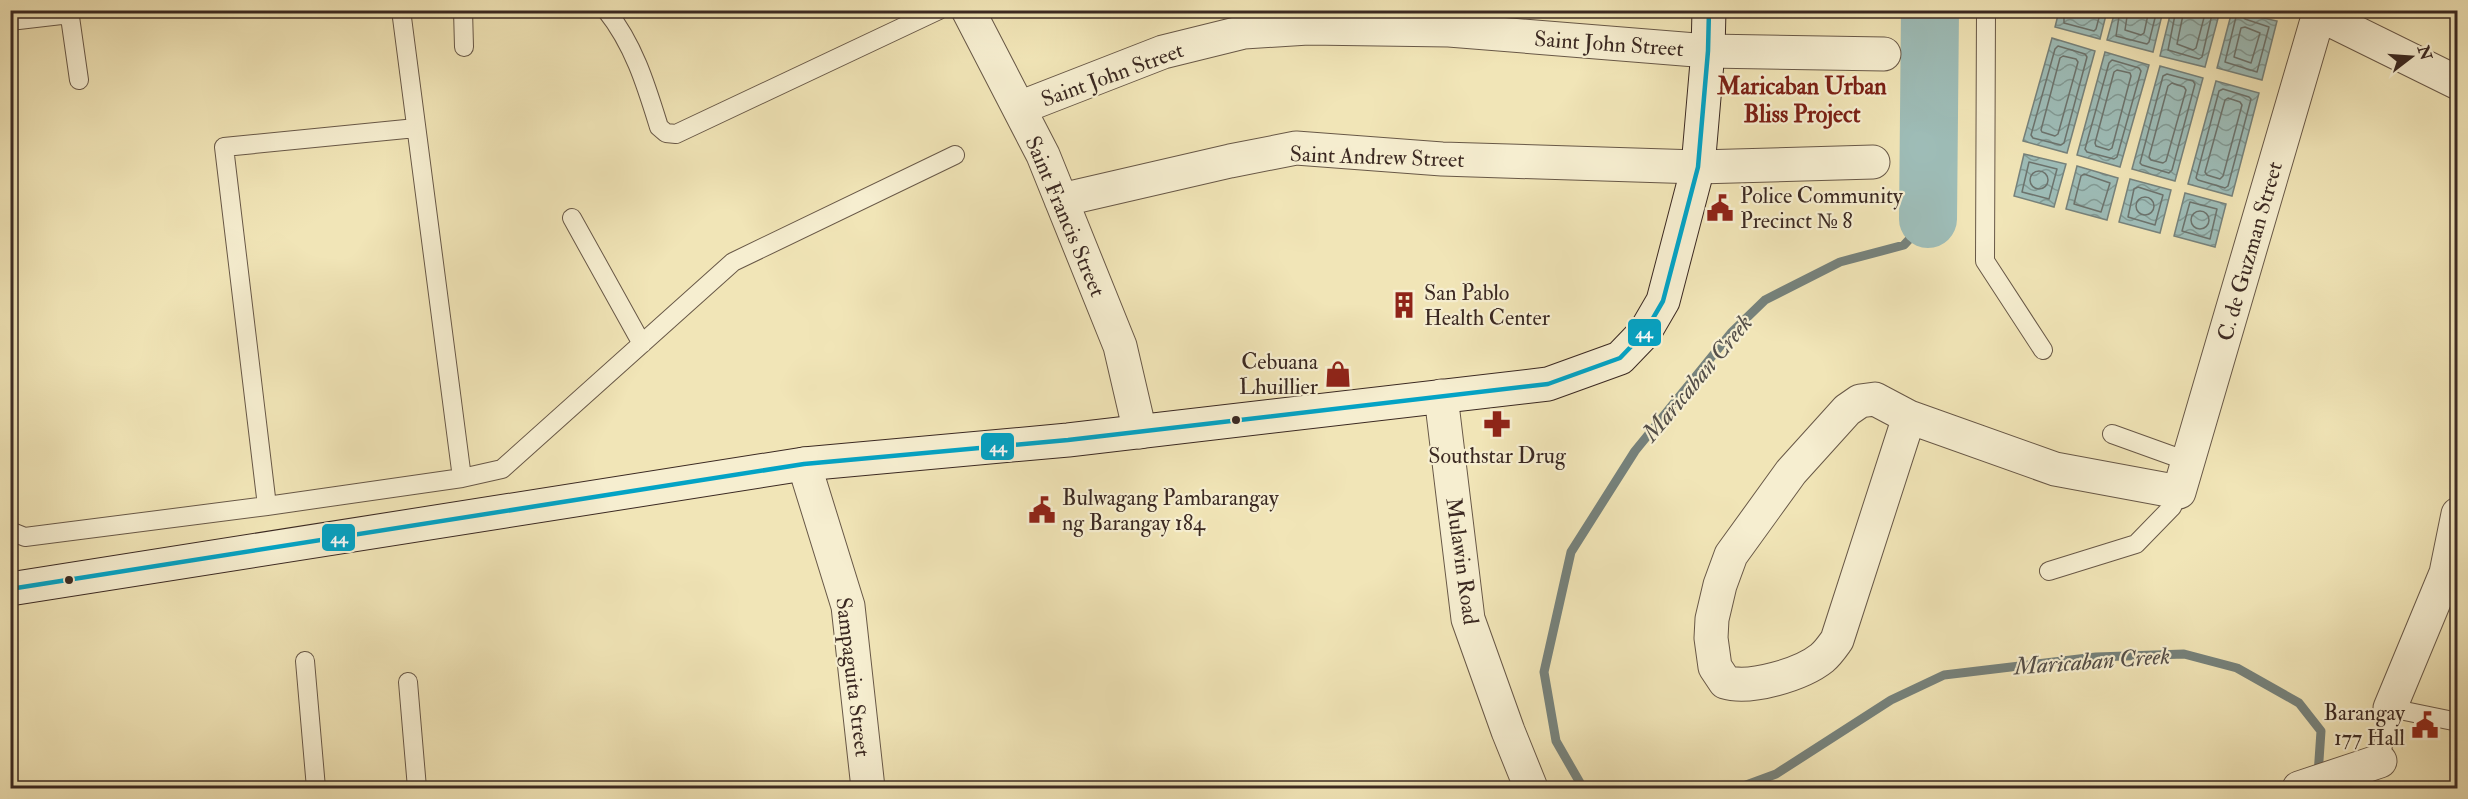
<svg xmlns="http://www.w3.org/2000/svg" width="2468" height="799" font-family="'IM FELL Double Pica',serif">
	<style>
		.water { fill: url(#water-waves); stroke: #76827c; stroke-width: 1.5 }
		.lines { fill: none; stroke-linecap: round; stroke-linejoin: round }
		.shore { stroke: #6c736d; stroke-width: 1.5 }
		.stream { stroke: #76827c; stroke-width: 9 }
		.river { stroke: #9ebdb8; stroke-width: 58 }
		.lane-casing { stroke: #685847; stroke-width: 20 }
		.street-casing { stroke: #685847; stroke-width: 35 }
		.secondary-casing { stroke: #3b2922; stroke-width: 35 }
		.lane { stroke: #f6eed0; stroke-width: 18 }
		.street { stroke: #f6eed0; stroke-width: 33 }
		.secondary { stroke: #f6eed0; stroke-width: 33 }
		.bus-1-casing { stroke: #f6eed0; stroke-width: 9 }
		.bus-1 { stroke: #03a3c5; stroke-width: 4.5 }
		.bus-dot { fill: #3b2922; stroke: #f6eed0; stroke-width: 2 }
		.labels { text-anchor: middle; stroke-width: 4.5; stroke-linejoin: round; paint-order: stroke }
		.street-label { font-size: 22px; fill: #3b2922; stroke: #f6eed0 }
		.poi-label { font-size: 22px; fill: #3b2922; stroke: #f6eed0; text-anchor: start }
		.neighbourhood-label { font-size: 24px; font-weight: bold; fill: #7a1f14; stroke: #f6eed0 }
		.water-label { font-size: 24px; font-style: italic; fill: #544e48; stroke: #f6eed0 }
		.line-badge { stroke: #f6eed0; stroke-width: 2 }
		.badge-label { font-size: 16px; text-anchor: middle; font-weight: bold; fill: #fff }
	</style>
	<defs>
		<pattern id="water-waves" width="16" height="10" patternUnits="userSpaceOnUse" patternTransform="scale(1.5)"><rect width="16" height="10" fill="#9ebdb8"/><path d="M0 5q4-4 8 0t8 0" fill="none" stroke="#829a95"/></pattern>
	</defs>
	<rect width="100%" height="100%" fill="#f1e5b7"/>
	<filter id="stains"><feTurbulence type="fractalNoise" baseFrequency=".00333" numOctaves="4"/><feColorMatrix values="0 0 0 0 .2 0 0 0 0 .09 0 0 0 0 .02 0 0 0 .5 -.17"/></filter>
	<radialGradient id="worn" r=".72"><stop offset=".6" stop-color="#630" stop-opacity="0"/><stop offset="1" stop-color="#630" stop-opacity=".3"/></radialGradient>
	<!-- water -->
	<path class="water" d="M2059,11H2107L2100,39L2055,27Z
		M2115,11H2163L2153,52L2107,40Z
		M2171,11H2220L2205,67L2160,56Z
		M2232,11L2277,21L2262,80L2217,68Z
		M2052,38L2095,51L2067,153L2023,141Z
		M2105,52L2149,65L2120,167L2077,155Z
		M2160,66L2203,78L2175,181L2132,169Z
		M2216,81L2259,93L2232,196L2188,184Z
		M2024,154L2066,164L2054,207L2014,196Z
		M2077,166L2118,178L2107,220L2066,209Z
		M2130,179L2171,190L2160,233L2119,222Z
		M2185,193L2226,204L2215,247L2174,236Z"/>
	<g class="lines">
		<!-- shore -->
		<path class="shore" d="M2064,10V23L2094,31L2096,29L2101,10
			M2120,10L2116,36L2147,44L2149,42L2157,10
			M2128,10L2125,30L2141,35L2144,33L2149,10
			M2176,10L2168,50L2199,59L2202,57L2213,10
			M2184,10L2177,44L2193,50L2196,48L2206,10
			M2239,14L2245,19L2269,27L2257,72L2225,62L2236,17Z
			M2245,27L2260,33L2251,63L2234,57L2241,28Z
			M2058,46L2085,54L2087,57L2064,143L2061,145L2033,138L2031,135L2055,49Z
			M2063,56L2076,59L2078,62L2058,134L2055,136L2042,132L2041,130L2060,58Z
			M2112,60L2139,68L2141,71L2117,157L2114,159L2087,152L2085,149L2109,63Z
			M2117,70L2130,73L2131,76L2112,148L2109,150L2096,146L2095,143L2114,72Z
			M2167,74L2193,81L2195,84L2172,170L2169,173L2142,165L2140,163L2163,76Z
			M2172,83L2184,87L2186,90L2166,161L2163,163L2151,160L2149,157L2168,86Z
			M2223,89L2249,97L2251,99L2228,186L2225,188L2198,180L2196,178L2219,91Z
			M2228,98L2240,102L2242,105L2223,176L2220,179L2207,175L2205,172L2225,100Z
			M2029,162L2057,169L2049,199L2022,192Z
			M2030 180a9 9 0 1 1 18 0a9 9 0 1 1-18 0Z
			M2084,174L2110,183L2101,212L2074,204L2081,176Z
			M2138,187L2163,195L2155,225L2128,217L2134,189Z
			M2136 206a9 9 0 1 1 18 0a9 9 0 1 1-18 0Z
			M2190,202L2217,209L2210,239L2182,231Z
			M2191 220a9 9 0 1 1 18 0a9 9 0 1 1-18 0Z"/>
		<!-- stream -->
		<path class="stream" d="M1583,788L1556,741L1544,672L1571,552L1635,451L1731,333L1765,300L1840,262L1904,245L1928,219
			M1738,788L1776,774L1891,700L1944,675L2096,657L2184,654L2237,668L2299,703L2321,731L2318,775"/>
		<!-- river -->
		<path class="river" d="M1928,219L1930,10"/>
		<defs>
			<path id="lane" d="M69,10L79,80
				M401,10L462,478
				M463,10L464,47
				M606,10C634,45 646,85 659,127L666,133L676,134L939,10
				M1986,10L1985,261L2043,350
				M10,21L70,14
				M572,218L642,344
				M2112,434L2187,461
				M267,506L224,147L416,128
				M10,531L25,537L267,506L462,478L502,469L733,262L955,155
				M2049,571L2136,544L2172,507L2179,492
				M305,661L316,788
				M408,682L417,788
				M2380,761L2390,708L2458,722"/>
			<path id="street" d="M968,10L1043,155L1120,346L1140,432
				M2318,14L2458,83
				M1019,108L1163,52L1244,32L1308,28L1449,30L1708,51L1884,54
				M1061,200L1230,161L1296,148L1442,159L1698,167L1873,162
				M1441,396L1468,619L1508,731L1531,788
				M1909,417L1837,640C1832,647 1828,653 1822,658C1802,674 1750,690 1725,682L1715,667L1711,638L1712,619L1720,585L1731,555L1791,472L1847,410L1860,401L1875,399L1909,417L2055,469L2179,492L2320,10
				M804,464L848,606L868,788
				M2390,708L2446,573L2458,514
				M2299,788L2380,761"/>
			<path id="secondary" d="M10,589L804,464L1068,440L1548,384L1620,358L1645,332L1663,301L1698,167L1708,51L1709,10"/>
		</defs>
		<!-- lane casing -->
		<use href="#lane" class="lane-casing"/>
		<!-- street casing -->
		<use href="#street" class="street-casing"/>
		<!-- secondary casing -->
		<use href="#secondary" class="secondary-casing"/>
		<!-- lane -->
		<use href="#lane" class="lane"/>
		<!-- street -->
		<use href="#street" class="street"/>
		<!-- secondary -->
		<use href="#secondary" class="secondary"/>
		<defs>
			<path id="bus-1" d="M10,589L804,464L1068,440L1548,384L1620,358L1645,332L1663,301L1698,167L1708,51L1709,10"/>
		</defs>
		<!-- bus-1 casing -->
		<use href="#bus-1" class="bus-1-casing"/>
		<!-- bus-1 -->
		<use href="#bus-1" class="bus-1"/>
	</g>
	<!-- icons -->
	<defs>
		<symbol id="civic-bare" viewBox="-9 -9 18 18"><path d="M-.6-6.5H3V-4.5H.6V-3L4-1V1h2V6H-6V1h2V-1L-.6-3ZM-1.2 2.5V6h2.4V2.5Z" fill="#8f2418" stroke="#f6eed0" stroke-width="2.5" paint-order="stroke"/></symbol>
		<symbol id="building-bare" viewBox="-9 -9 18 18"><path d="M-4-6H4V6H1V3H-1V6H-4ZM-2.5-4.3h1.7v1.8h-1.7ZM.8-4.3h1.7v1.8H.8ZM-2.5-1h1.7V.8h-1.7ZM.8-1h1.7V.8H.8Z" fill="#8f2418" stroke="#f6eed0" stroke-width="2.5" paint-order="stroke"/></symbol>
		<symbol id="shop-bare" viewBox="-9 -9 18 18"><path d="M-5-2.5h2.3a2.7 3.5 0 0 1 5.4 0H5L5.5 6h-11ZM-1.5-2.5h3a1.5 2.3 0 0 0-3 0Z" fill="#8f2418" stroke="#f6eed0" stroke-width="2.5" paint-order="stroke"/></symbol>
		<symbol id="pharmacy-bare" viewBox="-9 -9 18 18"><path d="M-2-6h4v4h4v4h-4v4h-4v-4h-4v-4h4Z" fill="#8f2418" stroke="#f6eed0" stroke-width="2.5" paint-order="stroke"/></symbol>
	</defs>
	<g fill-rule="evenodd">
		<use href="#civic-bare" x="1701" y="189" width="38" height="38"/>
		<use href="#building-bare" x="1385" y="286" width="38" height="38"/>
		<use href="#shop-bare" x="1319" y="355" width="38" height="38"/>
		<use href="#pharmacy-bare" x="1478" y="405" width="38" height="38"/>
		<use href="#civic-bare" x="1023" y="491" width="38" height="38"/>
		<use href="#civic-bare" x="2406" y="706" width="38" height="38"/>
	</g>
	<!-- markers -->
	<g class="bus-dot">
		<circle cx="1236" cy="420" r="5"/>
		<circle cx="69" cy="580" r="5"/>
	</g>
	<g class="labels">
		<!-- street labels -->
		<g class="street-label">
			<text transform="translate(1609 43) rotate(4)" y="8">Saint John Street</text>
			<text transform="translate(1112 74) rotate(-20)" y="8">Saint John Street</text>
			<text transform="translate(1377 156) rotate(2)" y="8">Saint Andrew Street</text>
			<text transform="translate(1066 216) rotate(67)" y="8">Saint Francis Street</text>
			<text transform="translate(2249 251) rotate(-74)" y="8">C. de Guzman Street</text>
			<text transform="translate(1463 561) rotate(82)" y="8">Mulawin Road</text>
			<text transform="translate(854 677) rotate(83)" y="8">Sampaguita Street</text>
		</g>
		<!-- poi labels -->
		<g class="poi-label">
			<text x="1740" y="203">Police Community<tspan x="1740" dy="25">Precinct № 8</tspan></text>
			<text x="1424" y="300">San Pablo<tspan x="1424" dy="25">Health Center</tspan></text>
			<text x="1318" y="369" text-anchor="end">Cebuana<tspan x="1318" dy="25">Lhuillier</tspan></text>
			<text x="1497" y="463" text-anchor="middle">Southstar Drug</text>
			<text x="1062" y="505">Bulwagang Pambarangay<tspan x="1062" dy="25">ng Barangay 184</tspan></text>
			<text x="2405" y="720" text-anchor="end">Barangay<tspan x="2405" dy="25">177 Hall</tspan></text>
		</g>
		<!-- neighbourhood labels -->
		<g class="neighbourhood-label">
			<text x="1802" y="94">Maricaban Urban<tspan x="1802" dy="28">Bliss Project</tspan></text>
		</g>
		<!-- water labels -->
		<g class="water-label">
			<text transform="translate(1697 378) rotate(-50)" y="8">Maricaban Creek</text>
			<text transform="translate(2092 661) rotate(-4)" y="8">Maricaban Creek</text>
		</g>
	</g>
	<g class="line-badge">
		<rect x="1627" y="318" width="35" height="29" rx="6" fill="#03a3c5"/>
		<rect x="980" y="432" width="35" height="29" rx="6" fill="#03a3c5"/>
		<rect x="321" y="523" width="35" height="29" rx="6" fill="#03a3c5"/>
	</g>
	<g class="badge-label">
		<text x="1644" y="338">44</text>
		<text x="998" y="452">44</text>
		<text x="339" y="543">44</text>
	</g>
	<!-- margin -->
	<rect width="2468" height="799" fill="none" stroke="#f1e5b7" stroke-width="36"/>
	<rect x="12" y="12" width="2444" height="775" fill="none" stroke="#3b2922" stroke-width="3"/>
	<rect x="18" y="18" width="2432" height="763" fill="none" stroke="#3b2922" stroke-width="1.5"/>
	<!-- north arrow -->
	<g transform="translate(2411 57) rotate(73)" stroke="#f6eed0" stroke-width="4.5" paint-order="stroke">
	<path d="M0-4.5L10 22L0 15L-10 22Z" fill="#3b2922"/>
	<text y="-9" font-size="16" font-weight="bold" text-anchor="middle" fill="#3b2922">N</text>
	</g>
	<rect width="100%" height="100%" filter="url(#stains)"/>
	<rect width="100%" height="100%" fill="url(#worn)"/>
</svg>
